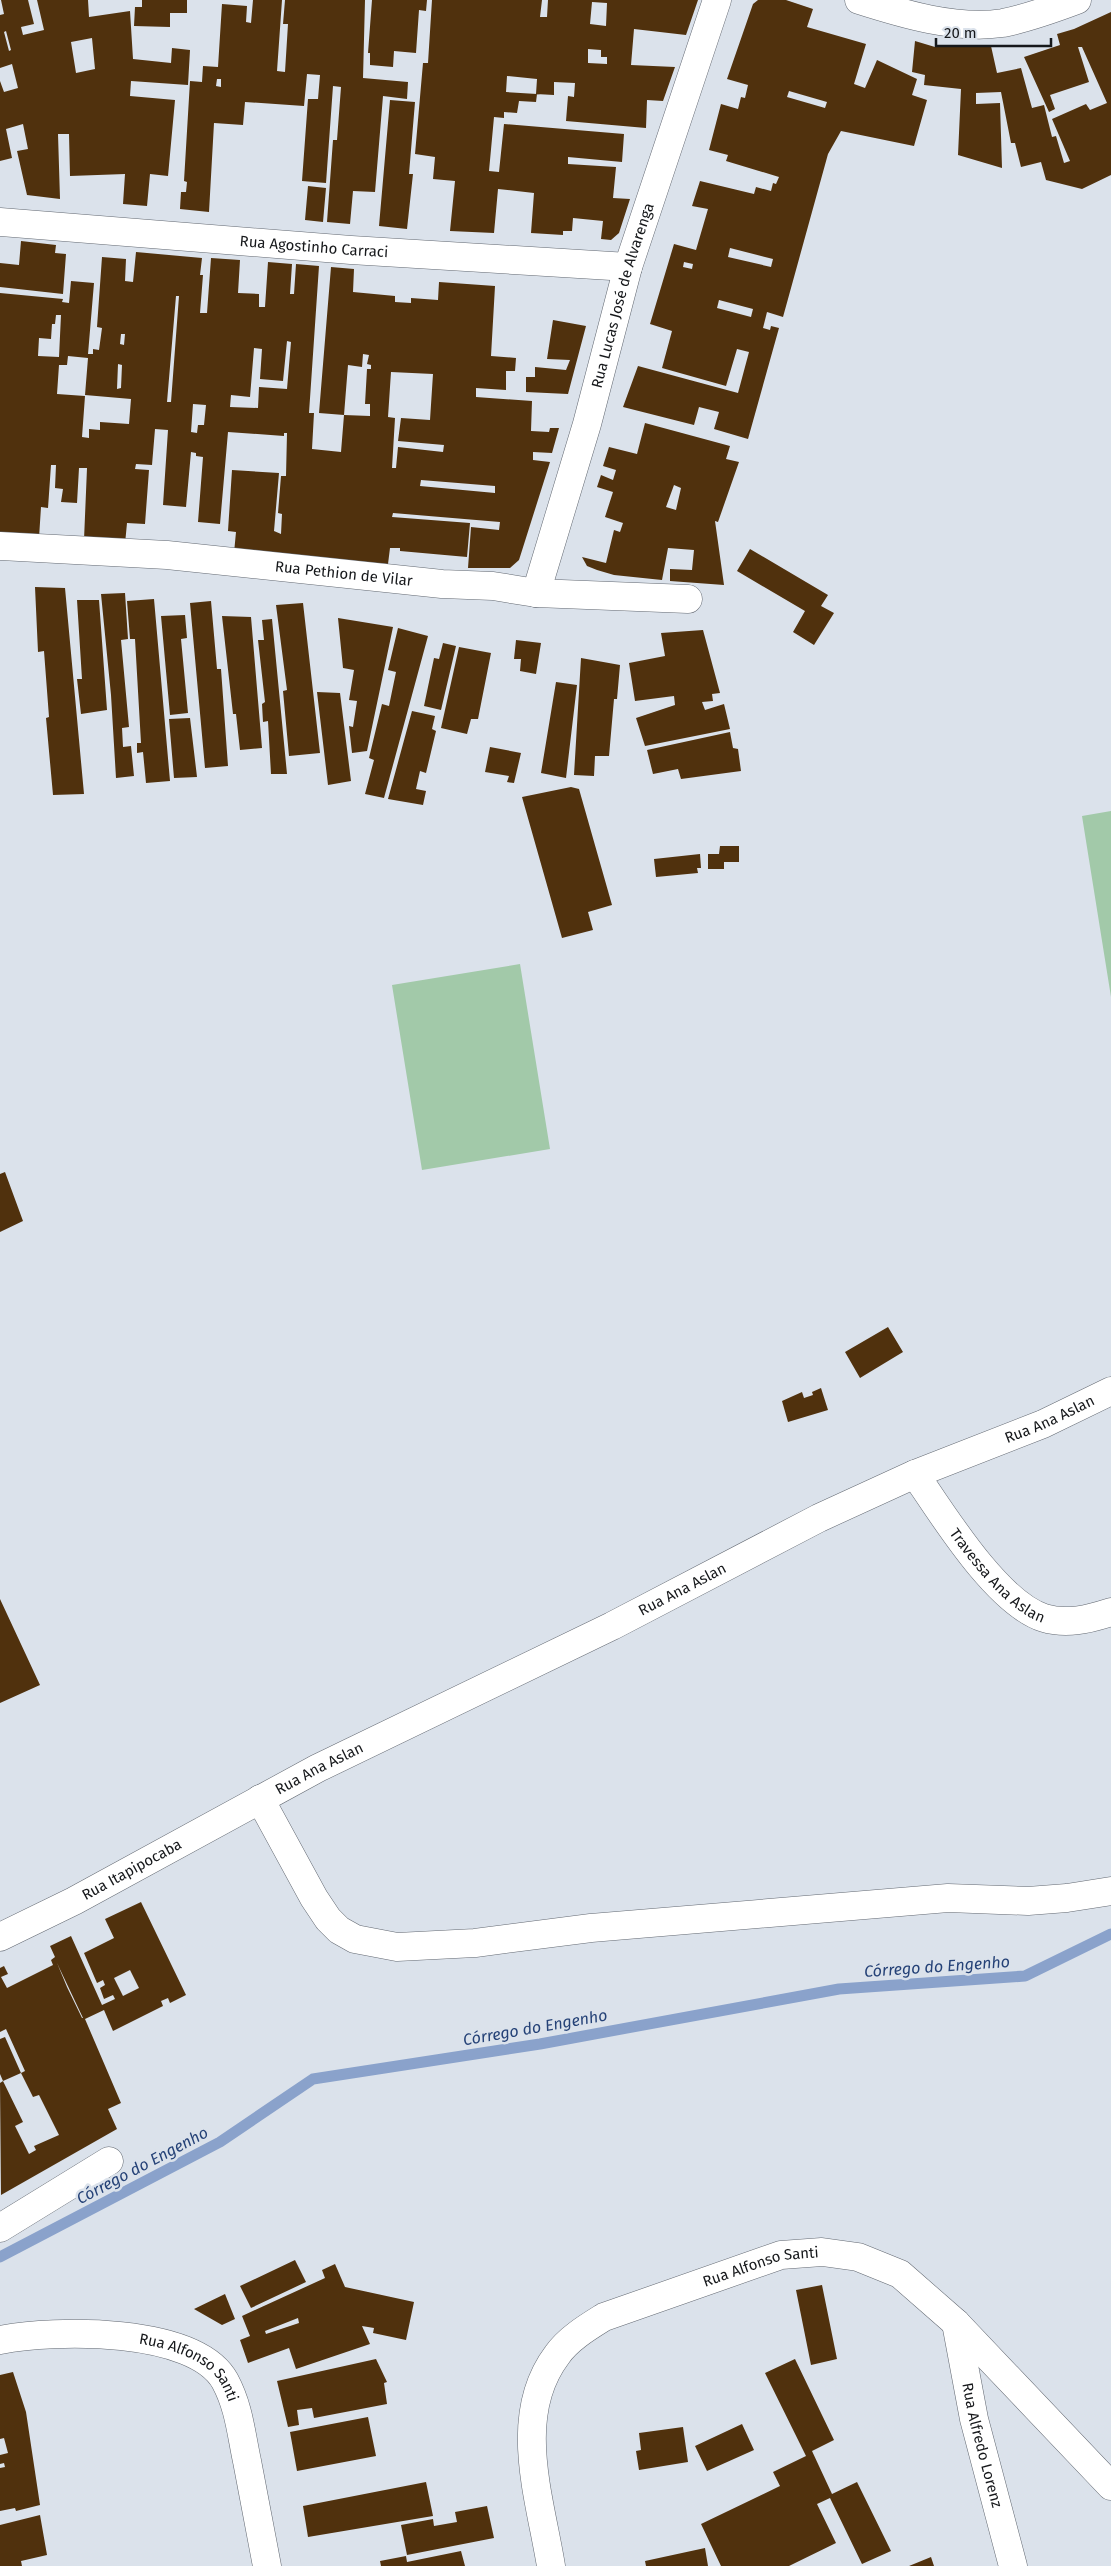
<svg xmlns="http://www.w3.org/2000/svg" width="1111" height="2566" font-family="'Fira Sans',sans-serif">
	<style>
		.green { fill: #a2c9a9 }
		.lines { fill: none; stroke-linecap: round; stroke-linejoin: round }
		.stream { stroke: #8aa2cb; stroke-width: 11 }
		.building { fill: #50310d; fill-rule: evenodd }
		.street-casing { stroke: #636972; stroke-width: 29 }
		.street { stroke: #fff; stroke-width: 28 }
		.labels { text-anchor: middle; stroke-width: 5; stroke-linejoin: round; paint-order: stroke }
		.street-label { font-size: 15px; fill: #16181b; stroke: #dbe2eb }
		.water-label { font-size: 16px; font-style: italic; fill: #254277; stroke: #dbe2eb }
	</style>
	<rect width="100%" height="100%" fill="#dbe2eb"/>
	<!-- green -->
	<path class="green" d="M1111,811V997L1082,816Z
		M520,964L550,1149L422,1170L392,985Z"/>
	<g class="lines">
		<!-- stream -->
		<path class="stream" d="M0,2257L220,2142L313,2079L540,2044L839,1989L1025,1976L1111,1934"/>
	</g>
	<!-- building -->
	<path class="building" d="M1,0H28L34,24L21,27L23,35L44,30L37,0H88L89,17L130,11L133,59L171,63L172,48L190,50L188,85L131,81L130,96L175,100L168,176L150,174L147,206L123,204L125,174L70,176L69,134H58L60,199L27,195L17,151L28,149L23,124L6,129L12,158L0,161V81L4,92L18,88L12,64L0,68V15L4,14ZM6,31L11,50L9,51L4,32ZM92,38L95,69L76,73L71,42Z
		M142,0H187V13H170V27L134,26L135,7H142Z
		M253,0H282L277,71L285,72L288,24H283L285,0H365L363,78L408,82L407,99L383,96L375,192L353,191L350,224L327,222L333,140H337L341,87L333,86L326,183L302,181L308,99H318L320,75L307,74L304,106L245,102L243,125L214,123L209,212L180,209L181,192H186L187,182L184,181L190,81L202,82L203,66L218,67L222,4L247,6L246,22L251,23ZM217,79H221V87L216,86Z
		M372,0H427L426,11L419,10L416,53L394,51L393,67L370,65V53H368Z
		M432,0H542L540,17H547L548,0H698L686,35L634,29L631,65L675,67L663,101L647,100L646,128L566,121L568,96L574,97L575,83L554,82V95L536,94L537,79L507,76L506,92L537,94L536,102L519,101L517,113L504,112V118L494,117L489,171L499,172L504,124L624,134L622,162L568,157V164L616,167L613,198L630,199L619,233L611,240L601,239L603,221L573,218L572,231H563V235L531,233L534,193L498,189L494,233L450,231L455,181L433,179L435,157L415,154L423,63H428ZM592,2L607,3L606,26L590,24ZM588,49L601,50V57H607V64L588,63Z
		M758,0H786L813,9L807,27L866,44L854,84L865,88L877,60L917,79L912,95L927,100L914,146L841,131L828,154L783,317L767,312L763,328L770,330L771,326L779,328L748,439L714,429L719,412L699,407L694,425L623,407L638,366L738,393L749,352L737,349L726,386L662,368L672,331L650,324L674,244L696,250L708,209L692,206L700,181L754,194L756,187L771,191L773,183L776,184L779,177L726,161L728,155L709,150L721,104L738,109L741,97L745,98L748,85L727,79L753,4ZM789,91L827,102L825,108L787,97ZM730,248L773,259L771,267L728,257ZM684,262L693,264L692,269L683,267ZM719,300L753,309L751,317L717,308Z
		M1111,12V175L1082,189L1046,180L1041,162L1021,167L1015,143H1011L1001,92L976,93V104L1000,103L1002,168L958,155L961,89L924,85L925,75L912,72L915,41L935,47L991,46L997,73L1021,68L1032,108L1044,105L1052,137L1056,136L1064,163L1070,161L1052,119L1086,104L1090,110L1107,103L1082,47H1078L1089,82L1050,95L1055,109L1049,112L1024,57L1060,45L1057,34L1074,29Z
		M390,100L415,102L409,174H413L407,229L379,226Z
		M308,186L326,188L323,222L305,220Z
		M21,241L56,245L55,253L66,254L63,294L0,287V263L19,265Z
		M136,252L202,258L200,275H203L200,313H207L211,258L240,260L238,293L259,294V307H265L268,262L292,264L290,294H294L296,264L319,266L309,413H314L312,449L341,452L344,415L370,416V404H365L367,369H371V365L367,364L369,355L363,354L362,367L348,365L344,415L319,413L331,267L354,269L353,292L395,296V302L411,303V298L438,300L439,282L495,286L491,356L516,358L515,371H506V390L476,388V397L532,401L531,431L549,432L550,428H559L552,453L533,452V460L550,462L519,560L510,568H468L471,527L499,530L500,522L393,513L392,517L470,523L467,557L400,551V548H390L388,564L234,553L236,532L228,531L232,470L279,473L274,531L281,534L282,514L278,513L281,476H286L287,433H284V436L228,432L220,524L198,522L203,457L196,456V453L191,452L186,507L163,505L168,430L155,429L152,465L136,464L135,469L149,470L145,524L127,523L125,544L84,540L87,468H79L77,503L61,502L63,489L55,488L56,465H51L48,508L41,507L39,538L0,536V293L63,299L62,302L69,303L71,281L94,283L88,354H93V349L99,350L102,328L97,327L102,257L126,259L125,281L133,282ZM176,296H179L171,402H167ZM56,315H61L59,357L38,356L39,338L51,339L52,324H55ZM121,334H125L124,345L120,344ZM287,341L291,342L287,389L259,387L258,408L230,407L231,395L250,397L254,348L262,349L260,379L283,381ZM68,356L88,358L85,395L131,399L129,424L100,422V430L89,429V438L82,437L85,396L57,394L59,365H67ZM118,364L122,365L121,388L117,389ZM391,372L433,374L430,420L401,418L398,441L444,445L443,452L398,447L396,468H392L395,418L388,417ZM193,404L206,405L204,425H198L197,433L191,432ZM421,480L495,486V493L420,486Z
		M553,320L586,326L568,394L526,392V377H535V367L566,370L570,360L547,359Z
		M645,423L730,446L726,459L739,462L718,522L715,521L724,585L670,581V569L692,570L694,550L668,548L662,580L614,575L597,570L587,566L582,557L606,563L614,530L620,532L623,523L605,517L613,492L597,487L601,475L613,480L616,470L603,466L609,447L637,454ZM674,485L681,488L676,510L666,507Z
		M750,549L828,595L821,606L834,613L814,645L793,632L805,611L737,571Z
		M35,587L65,588L84,794L53,795L46,718L49,717L44,651L38,652Z
		M125,593L128,639L121,640L129,727L122,728L123,747L131,746L134,776L116,778L111,695L101,594Z
		M154,599L170,781L146,783L143,752L137,753V743H141L135,639H130L127,601Z
		M77,600H99L107,710L81,714L77,679H82Z
		M211,601L217,669H221L228,766L205,768L190,603Z
		M303,603L320,753L289,756L283,691L287,690L276,605Z
		M185,615L187,638L181,639L188,713L170,715L161,616Z
		M222,616L251,617L262,748L240,750L236,714H233Z
		M338,618L393,627L367,751L352,753L349,726L353,727L357,701L349,700L354,670L343,668Z
		M272,619L287,774H271L268,721L263,722L262,704L265,702L258,640H264L262,620Z
		M398,628L428,636L384,798L365,794L374,760L369,758L382,704L389,706L396,672L388,670Z
		M703,630L720,693L712,694L713,701L702,702L705,710L724,704L730,729L645,746L636,718L675,705L674,696L635,701L629,663L665,656L661,633Z
		M516,640L541,643L536,674L520,671L521,659H514Z
		M443,643L456,646L441,710L424,706L434,658L439,659Z
		M459,647L491,653L478,719H471L467,734L441,728Z
		M581,658L620,665L617,699H614L609,756H595L594,776L574,775Z
		M556,682L577,685L566,778L541,773Z
		M317,692L340,693L351,781L328,785Z
		M412,711L435,716L432,729L436,731L426,773L420,771L416,789L426,791L423,805L388,799Z
		M190,718L197,777L174,778L169,719Z
		M730,732L733,748L738,749L741,771L681,779L678,769L653,774L647,750Z
		M490,747L521,753L514,783L507,782L509,776L485,772Z
		M571,787L579,789L612,905L588,912L593,930L562,938L522,797Z
		M720,846H739V862H724V869H708V854H719Z
		M700,854L701,868H697L698,873L656,877L654,859Z
		M5,1172L23,1221L0,1232V1174Z
		M888,1327L903,1352L860,1378L845,1352Z
		M821,1388L828,1410L788,1422L782,1401L802,1392L804,1398L813,1395L812,1392Z
		M0,1599L40,1685L0,1703Z
		M141,1902L186,1995L170,2003L168,1998L161,2001L163,2006L113,2031L104,2010L85,2019L121,2103L108,2109L117,2129L1,2195L0,2083L3,2081L23,2122L15,2126L29,2154L36,2150L34,2146L59,2135L39,2095L33,2097L21,2073L3,2081L0,2074V2039L5,2037L21,2073L25,2071L6,2029L0,2032V1968L4,1966L8,1974L1,1977L7,1988L53,1965L51,1960L55,1957L50,1946L71,1936L102,2005L115,1999L113,1995L104,1999L100,1988L105,1985L103,1980L97,1983L84,1953L114,1938L105,1919ZM57,1963L83,2018H82L67,1987ZM130,1970L139,1988L123,1996L114,1978Z
		M295,2260L306,2282L251,2308L240,2286Z
		M335,2264L345,2287L414,2302L406,2340L373,2333L374,2328L362,2326L370,2344L296,2369L289,2348L248,2363L240,2340L250,2336L242,2316L325,2278L322,2270ZM298,2318L299,2323L266,2334L265,2331Z
		M822,2285L837,2359L811,2365L796,2290Z
		M225,2294L235,2319L222,2325L194,2309Z
		M376,2359L387,2382L384,2383L387,2404L314,2418L312,2408L297,2410L299,2425L288,2427L277,2381Z
		M795,2359L834,2440L812,2451L832,2494L857,2482L891,2551L862,2564L830,2498L817,2504L836,2543L789,2566H721L701,2524L780,2486L773,2472L806,2456L765,2373Z
		M13,2372L26,2412L40,2505L16,2511L15,2508L0,2511V2468L5,2467L4,2463L0,2464V2455L8,2453L4,2438L0,2439V2375Z
		M368,2417L376,2456L297,2471L290,2432Z
		M742,2424L754,2450L707,2471L695,2446Z
		M683,2427L688,2462L639,2470L636,2451L641,2450L639,2433Z
		M426,2482L433,2516L308,2537L303,2506Z
		M487,2506L494,2538L407,2555L401,2525L433,2519L434,2526L457,2522L455,2512Z
		M40,2515L47,2555L21,2561L22,2566H0V2525Z
		M705,2548L708,2566H646L645,2561Z
		M461,2551L465,2566H381L380,2561L406,2556L407,2562Z
		M931,2557L934,2566H909Z"/>
	<g class="lines">
		<defs>
			<g id="street">
				<path d="M859,0C903,14 956,30 1003,23C1028,18 1053,9 1077,0"/>
				<path id="s1" d="M0,222L351,250L628,267"/>
				<path id="s2" d="M0,546L167,555L442,584L493,586L536,593L688,599"/>
				<path id="s3" d="M536,593L587,424L628,267L717,0"/>
				<path id="s4" d="M915,1474C943,1515 997,1603 1044,1618C1067,1625 1089,1619 1111,1612"/>
				<path d="M260,1799L314,1898L328,1919L339,1930L355,1939L397,1947L475,1943L591,1928L948,1898L1028,1901L1067,1898L1111,1891"/>
				<path id="s5" d="M0,1937L74,1901L318,1768L612,1626L819,1518L915,1474L1043,1424L1111,1391"/>
				<path d="M0,2228L109,2161"/>
				<path id="s6" d="M956,2323L974,2419L1013,2566"/>
				<path id="s7" d="M0,2340C54,2329 195,2327 225,2381C239,2407 241,2433 247,2461C254,2496 260,2531 267,2566"/>
				<path id="s8" d="M551,2566C540,2498 511,2416 557,2355C568,2339 588,2327 604,2317L781,2255L822,2252L858,2257L900,2274L956,2323L1111,2486"/>
			</g>
		</defs>
		<!-- street casing -->
		<use href="#street" class="street-casing"/>
		<!-- street -->
		<use href="#street" class="street"/>
	</g>
	<g class="labels">
		<!-- street labels -->
		<g class="street-label">
			<text dy="5" stroke="none"><textPath href="#s1" startOffset="315">Rua Agostinho Carraci</textPath></text>
			<text dy="5" stroke="none"><textPath href="#s3" startOffset="310">Rua Lucas José de Alvarenga</textPath></text>
			<text dy="5" stroke="none"><textPath href="#s2" startOffset="345">Rua Pethion de Vilar</textPath></text>
			<text dy="5" stroke="none"><textPath href="#s5" startOffset="1171">Rua Ana Aslan</textPath></text>
			<text dy="5" stroke="none"><textPath href="#s4" startOffset="132">Travessa Ana Aslan</textPath></text>
			<text dy="5" stroke="none"><textPath href="#s5" startOffset="766">Rua Ana Aslan</textPath></text>
			<text dy="5" stroke="none"><textPath href="#s5" startOffset="361">Rua Ana Aslan</textPath></text>
			<text dy="5" stroke="none"><textPath href="#s5" startOffset="148">Rua Itapipocaba</textPath></text>
			<text dy="5" stroke="none"><textPath href="#s8" startOffset="444">Rua Alfonso Santi</textPath></text>
			<text dy="5" stroke="none"><textPath href="#s7" startOffset="200">Rua Alfonso Santi</textPath></text>
			<text dy="5" stroke="none"><textPath href="#s6" startOffset="125">Rua Alfredo Lorenz</textPath></text>
		</g>
		<!-- water labels -->
		<g class="water-label">
			<text transform="translate(937 1966) rotate(-4)" y="6">Córrego do Engenho</text>
			<text transform="translate(535 2027) rotate(-10)" y="6">Córrego do Engenho</text>
			<text transform="translate(142 2165) rotate(-28)" y="6">Córrego do Engenho</text>
		</g>
	</g>
	<!-- scale -->
	<path d="M936 38v8h115v-8" fill="none" stroke="#16181b" stroke-width="2.5"/>
	<text x="944" y="38" font-size="15" fill="#16181b" stroke="#dbe2eb" stroke-width="4" paint-order="stroke">20 m</text>
</svg>
